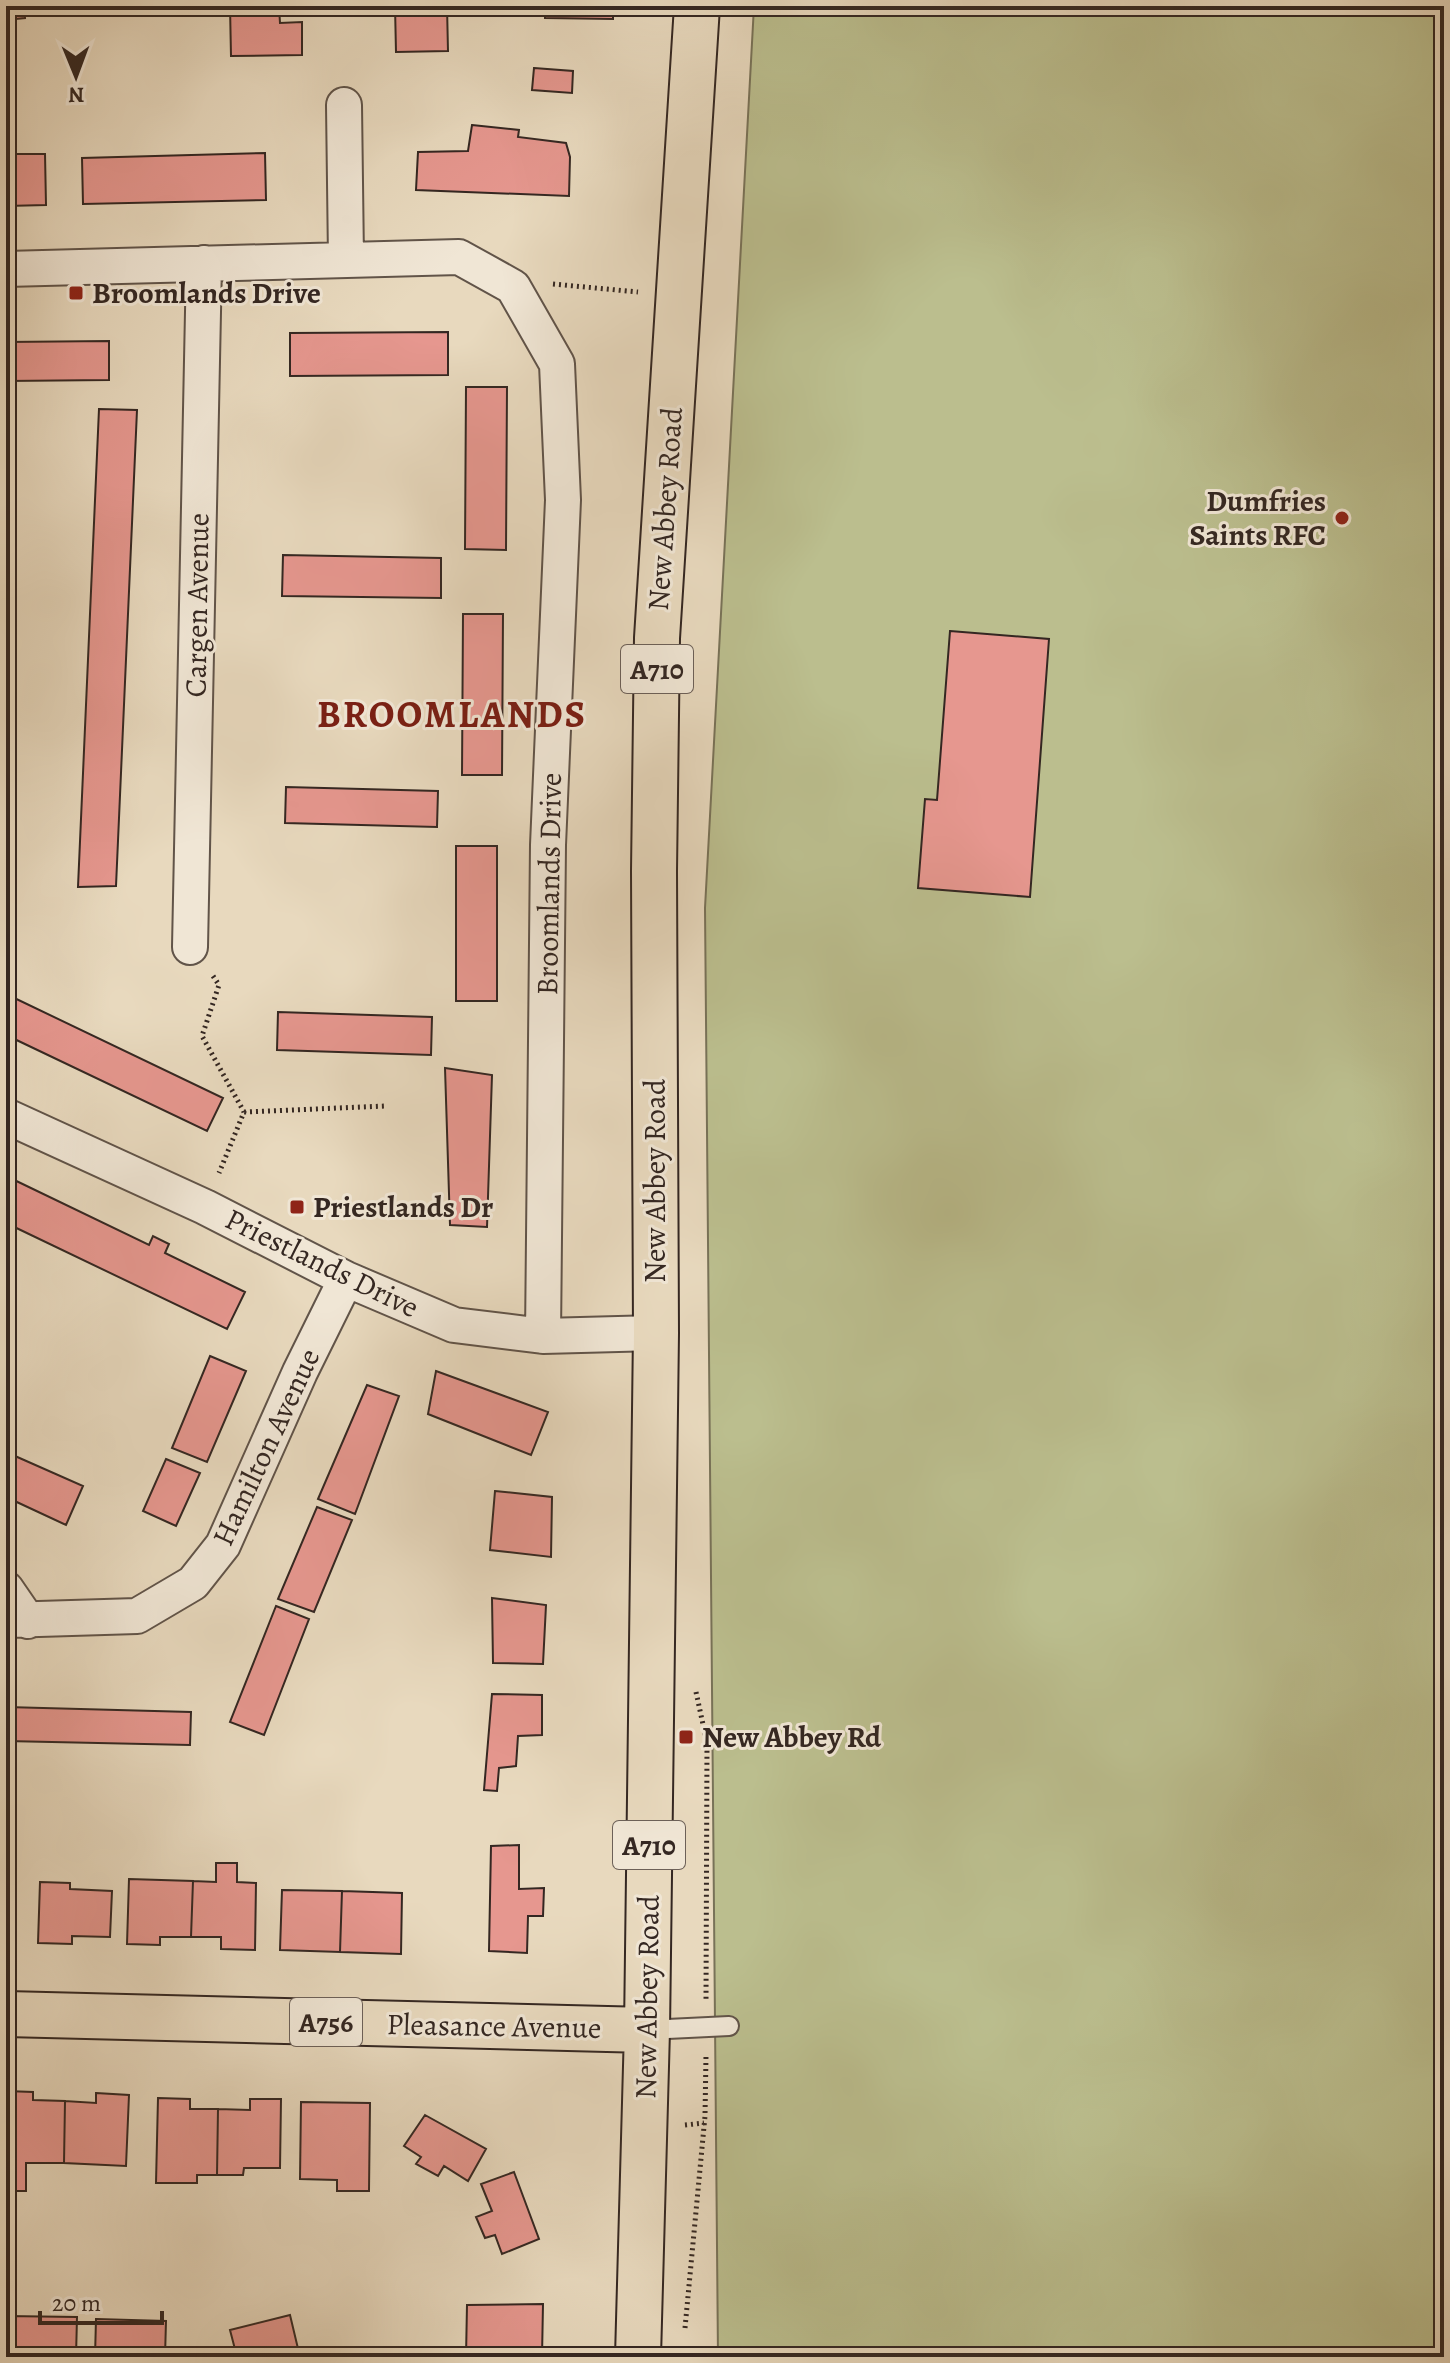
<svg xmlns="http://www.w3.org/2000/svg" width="1450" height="2363" font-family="Alegreya,serif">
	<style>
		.green { fill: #bbbe8e; stroke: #787258; stroke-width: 2 }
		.building { fill: #e6978f; stroke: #342722; stroke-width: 2 }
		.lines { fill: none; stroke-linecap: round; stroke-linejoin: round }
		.service-casing { stroke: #615449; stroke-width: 22 }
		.minor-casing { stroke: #615449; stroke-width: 38 }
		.primary-casing { stroke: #342722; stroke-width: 48 }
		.path { stroke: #342722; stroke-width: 5; stroke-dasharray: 2 4; stroke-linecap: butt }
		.service { stroke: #f0e6d5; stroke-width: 18 }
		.minor { stroke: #f0e6d5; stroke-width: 34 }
		.primary { stroke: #e8d9be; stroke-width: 44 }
		.poi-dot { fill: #8f2418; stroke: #f0e6d5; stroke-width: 3 }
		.labels { text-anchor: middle; stroke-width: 6; stroke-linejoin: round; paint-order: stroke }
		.shield { fill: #f0e6d5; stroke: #6c6058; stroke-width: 2 }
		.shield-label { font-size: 28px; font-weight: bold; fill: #342722 }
		.poi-label { font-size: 30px; font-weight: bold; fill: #342722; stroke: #f0e6d5; text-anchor: start }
		.street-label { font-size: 30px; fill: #342722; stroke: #f0e6d5 }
		.district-label { font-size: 38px; font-weight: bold; letter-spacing: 2px; fill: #7a1f14; stroke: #f0e6d5 }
	</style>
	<rect width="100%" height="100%" fill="#e8d9be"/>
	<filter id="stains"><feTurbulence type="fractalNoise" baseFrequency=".0025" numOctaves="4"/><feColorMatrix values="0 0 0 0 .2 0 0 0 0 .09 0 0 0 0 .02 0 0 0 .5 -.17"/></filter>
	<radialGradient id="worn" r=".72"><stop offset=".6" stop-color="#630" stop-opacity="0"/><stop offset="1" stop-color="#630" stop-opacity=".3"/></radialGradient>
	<!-- green -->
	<path class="green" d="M754,6H1444V2263L1442,2357H718L705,908Z"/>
	<!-- building -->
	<path class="building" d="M6,6H24L25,18L6,20Z
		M230,6H279L280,23L302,22V55L231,56Z
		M395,6H447L448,51L396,52Z
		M545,6H613V19L545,18Z
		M534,68L573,71L572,93L532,90Z
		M472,125L519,130L518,137L566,143L570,157L569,196L416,190L418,152L468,151Z
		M265,153L266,200L83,204L82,158Z
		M6,154H45L46,205L6,206Z
		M448,332V375L290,376V333Z
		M109,341V380L6,381V342Z
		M466,387H507L506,550L465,549Z
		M99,409L137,410L116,886L78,887Z
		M283,555L441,558V598L282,596Z
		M463,614H503L502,775H462Z
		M950,631L1049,639L1030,897L918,888L925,799L937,800Z
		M286,787L438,791L437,827L285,823Z
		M456,846H497V1001H456Z
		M6,994L223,1098L207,1131L6,1035Z
		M278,1012L432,1017L431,1055L277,1050Z
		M445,1068L492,1075L487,1227L450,1225Z
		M6,1176L149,1245L153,1236L169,1244L165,1253L245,1292L227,1329L6,1223Z
		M210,1356L246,1371L207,1462L172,1448Z
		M436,1371L548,1412L531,1455L428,1414Z
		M367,1385L399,1396L355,1514L318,1499Z
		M15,1456L83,1486L66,1525L6,1497V1474Z
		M166,1459L200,1473L176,1526L143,1511Z
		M495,1491L552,1497L551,1557L490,1550Z
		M317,1507L352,1520L314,1612L278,1599Z
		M492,1598L546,1605L543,1664L493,1663Z
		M276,1606L309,1619L264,1735L230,1722Z
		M492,1694L542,1695V1735L518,1736L516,1766L499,1768L497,1791L484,1790Z
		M6,1707L191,1712L190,1745L6,1741Z
		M519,1845V1889L544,1888L543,1916H528L527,1953L489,1951L491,1846Z
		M216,1863H237V1882L256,1883L255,1950L221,1949V1937H191L193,1881L216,1882Z
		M129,1879L193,1881L191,1937H160V1945L127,1944Z
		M40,1882L70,1883V1889L112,1891L110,1937L72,1936V1944L38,1943Z
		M282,1890L342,1891L340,1952L280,1950Z
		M342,1891L402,1893L401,1954L340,1952Z
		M6,2091L33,2092V2100L65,2101L64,2163H26V2191H6Z
		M96,2093L129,2095L126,2166L64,2163L65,2101L96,2103Z
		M158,2098L190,2099V2109H218L217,2175H197V2183H156Z
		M250,2099H281L280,2168H244L243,2175H217L218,2109L250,2110Z
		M301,2102L370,2103L369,2191H337V2180L300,2179Z
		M425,2115L486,2149L468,2181L444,2166L438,2176L416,2164L421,2157L404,2146Z
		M514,2172L539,2239L502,2254L495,2235L485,2238L476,2217L492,2211L481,2184Z
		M543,2304L542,2357H466L467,2305Z
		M290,2315L300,2357H237L230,2330Z
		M6,2316L77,2317L76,2357H6Z
		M96,2319L166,2321L165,2357H95Z"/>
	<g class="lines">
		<defs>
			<path id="service" d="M647,2030L729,2026"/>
			<path id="minor" d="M344,105L346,259
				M6,269L459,257L513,287L557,364L563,500L548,845L543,1336
				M190,947L204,263
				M6,1116L205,1207L346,1279L454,1325L543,1336L656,1333
				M6,1589L28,1621
				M6,1620L137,1616L193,1583L223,1545L300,1372L346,1279"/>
			<path id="primary" d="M6,2014L647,2030
				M638,2357L647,2030L656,1333L654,871L657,638L697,6"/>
		</defs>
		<!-- service casing -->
		<use href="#service" class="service-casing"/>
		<!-- minor casing -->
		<use href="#minor" class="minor-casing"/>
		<!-- primary casing -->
		<use href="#primary" class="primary-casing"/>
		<!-- path -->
		<path class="path" d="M553,284L638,292
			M213,976L219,985L202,1036L244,1112L219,1173
			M244,1112L386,1106
			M696,1692L707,1743L706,2001
			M685,2125L704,2123
			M685,2328L705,2116L706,2055"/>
		<!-- service -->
		<use href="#service" class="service"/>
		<!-- minor -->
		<use href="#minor" class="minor"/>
		<!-- primary -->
		<use href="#primary" class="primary"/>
	</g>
	<!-- markers -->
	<g class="poi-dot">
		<rect x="68" y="285" width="16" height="16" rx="4"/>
		<circle cx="1342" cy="518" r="8"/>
		<rect x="289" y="1199" width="16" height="16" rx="4"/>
		<rect x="678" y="1729" width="16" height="16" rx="4"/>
	</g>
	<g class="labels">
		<!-- shield labels -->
		<g class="shield">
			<rect x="621" y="645" width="72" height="48" rx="6"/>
			<rect x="613" y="1821" width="72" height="48" rx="6"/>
			<rect x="290" y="1998" width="72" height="48" rx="6"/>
		</g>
		<g class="shield-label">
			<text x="657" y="679">A710</text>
			<text x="649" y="1855">A710</text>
			<text x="326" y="2032">A756</text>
		</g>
		<!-- poi labels -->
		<g class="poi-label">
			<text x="92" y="303">Broomlands Drive</text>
			<text x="1326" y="511" text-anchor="end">Dumfries<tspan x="1326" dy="34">Saints RFC</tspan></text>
			<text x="313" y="1217">Priestlands Dr</text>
			<text x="702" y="1747">New Abbey Rd</text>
		</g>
		<!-- street labels -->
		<g class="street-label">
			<text transform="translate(665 509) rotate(-86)" y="10">New Abbey Road</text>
			<text transform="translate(197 605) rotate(-89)" y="10">Cargen Avenue</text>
			<text transform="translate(549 884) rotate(-89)" y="10">Broomlands Drive</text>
			<text transform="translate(655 1181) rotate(-90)" y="10">New Abbey Road</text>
			<text transform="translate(322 1263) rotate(26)" y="10">Priestlands Drive</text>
			<text transform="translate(266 1447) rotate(-65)" y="10">Hamilton Avenue</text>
			<text transform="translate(647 1997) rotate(-89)" y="10">New Abbey Road</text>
			<text transform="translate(494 2026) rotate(1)" y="10">Pleasance Avenue</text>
		</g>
		<!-- district labels -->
		<g class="district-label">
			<text x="452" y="727">BROOMLANDS</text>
		</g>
	</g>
	<!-- margin -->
	<rect width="1450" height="2363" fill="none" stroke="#e8d9be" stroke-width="32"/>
	<rect x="8" y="8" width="1434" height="2347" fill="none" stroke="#342722" stroke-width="4"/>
	<rect x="16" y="16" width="1418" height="2331" fill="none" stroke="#342722" stroke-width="2"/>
	<!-- north arrow -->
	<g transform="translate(76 76) rotate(179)" stroke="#f0e6d5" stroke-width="6" paint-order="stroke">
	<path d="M0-6L14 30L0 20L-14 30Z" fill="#342722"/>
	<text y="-12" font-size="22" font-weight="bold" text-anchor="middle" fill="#342722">N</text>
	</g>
	<!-- scale -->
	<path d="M40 2311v12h122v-12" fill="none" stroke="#342722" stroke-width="4"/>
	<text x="52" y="2311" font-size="24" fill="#342722" stroke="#f0e6d5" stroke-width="6" paint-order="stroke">20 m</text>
	<rect width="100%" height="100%" filter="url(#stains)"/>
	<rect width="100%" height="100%" fill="url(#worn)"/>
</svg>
